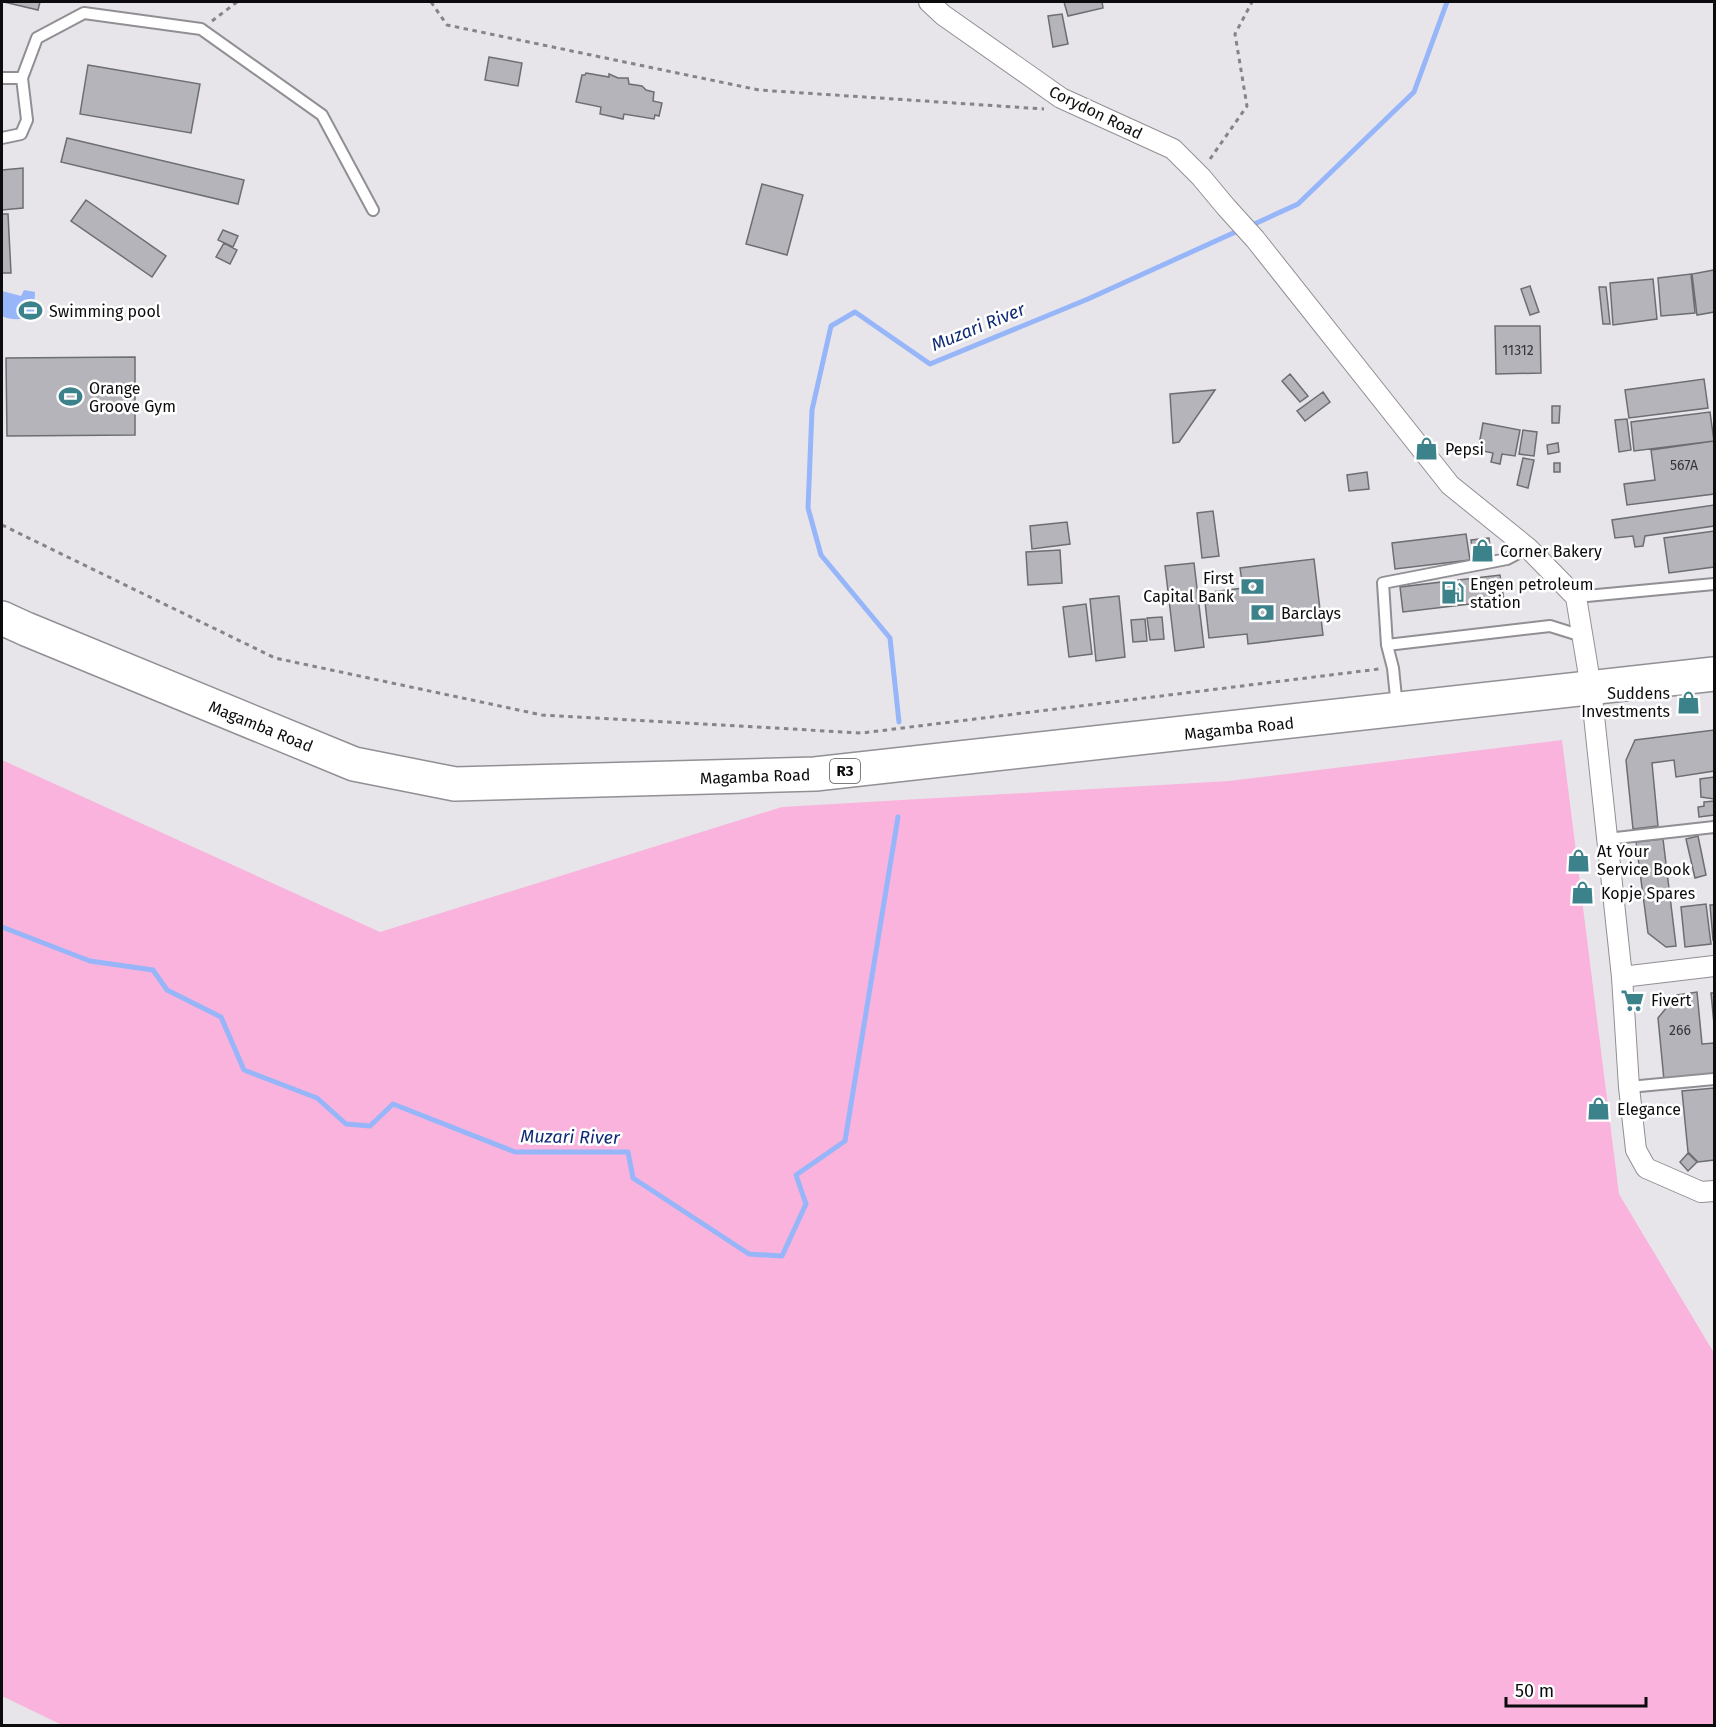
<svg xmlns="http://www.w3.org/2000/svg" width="1716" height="1727" font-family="'Fira Sans',sans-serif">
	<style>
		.green { fill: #f9b3dd }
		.water { fill: #96b6f9 }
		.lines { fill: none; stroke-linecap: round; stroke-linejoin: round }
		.stream { stroke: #96b6f9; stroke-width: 5 }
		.building { fill: #b4b4ba; stroke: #6d6e72; stroke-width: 1.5 }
		.service-casing { stroke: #918f94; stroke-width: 14 }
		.minor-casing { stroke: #918f94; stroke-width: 22 }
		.trunk-casing { stroke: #918f94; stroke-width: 36 }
		.path { stroke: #858488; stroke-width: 3; stroke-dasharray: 4.5 4.5; stroke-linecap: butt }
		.service { stroke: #fff; stroke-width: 10 }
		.minor { stroke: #fff; stroke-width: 20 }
		.trunk { stroke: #fff; stroke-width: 33 }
		.labels { text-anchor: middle; stroke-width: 5; stroke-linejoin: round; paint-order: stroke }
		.number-label { font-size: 14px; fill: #363538 }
		.shield { fill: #fff; stroke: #555456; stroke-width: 1.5 }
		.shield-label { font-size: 15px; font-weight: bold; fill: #0c0b0d }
		.street-label { font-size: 16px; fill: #0c0b0d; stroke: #fff }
		.poi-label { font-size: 16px; fill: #0c0b0d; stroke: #fff; text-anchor: start }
		.water-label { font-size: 18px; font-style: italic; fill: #0f2b75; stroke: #fff }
	</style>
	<rect width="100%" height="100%" fill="#e7e5ea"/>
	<!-- green -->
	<path class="green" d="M1562,740L1619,1194L1714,1353V1725L64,1726L2,1696V760L380,932L782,807L1229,781Z"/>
	<!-- water -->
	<path class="water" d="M24,290L35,292L34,315C24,320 12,321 2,316V291L21,296Z"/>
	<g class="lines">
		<!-- stream -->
		<path class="stream" d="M1250,226L1298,204L1414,92L1447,2
			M899,722L890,638L821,555L808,508L812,410L831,326L855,312L930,364L1088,299L1242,229
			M2,927L90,961L153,970L167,990L221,1017L244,1070L317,1098L346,1124L370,1126L393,1104L515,1152H628L633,1178L749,1254L782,1256L806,1204L796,1175L845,1141L898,817"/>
	</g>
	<!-- building -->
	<path class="building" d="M4,2H40L38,10Z
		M1064,2H1102L1103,8L1068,16Z
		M1062,14L1068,44L1053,47L1048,16Z
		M489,57L522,63L518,86L485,80Z
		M88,65L200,84L191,133L80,114Z
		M586,73L609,77V74L618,78H628L629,84L642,86L646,90L654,92L653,101L662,103L659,116L655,115L654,119L624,114L623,119L600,114L601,107L576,102L582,75H585Z
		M67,138L244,180L238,204L61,162Z
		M23,168V208L2,210V170Z
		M762,184L803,195L787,255L746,244Z
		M86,200L166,256L152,277L71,221Z
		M2,214H8L11,273H2Z
		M223,230L238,236L233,247L218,240Z
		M224,243L237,250L230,264L216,257Z
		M1714,270V312L1697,315L1692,274Z
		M1691,274L1695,313L1661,316L1658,278Z
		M1653,279L1657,319L1613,325L1610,283Z
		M1530,286L1539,312L1530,315L1521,289Z
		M1599,287H1606L1610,324H1603Z
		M1495,326H1540L1541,373L1496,374Z
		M135,357V435L7,436L6,358Z
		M1290,374L1308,396L1300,402L1282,381Z
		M1704,379L1708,408L1629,418L1625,390Z
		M1215,390L1179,442L1173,443L1170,394Z
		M1323,392L1330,402L1305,421L1297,411Z
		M1552,406H1560L1559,423H1552Z
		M1710,412L1714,441L1634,451L1631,422Z
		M1627,419L1631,450L1619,452L1615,420Z
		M1483,423L1520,430L1515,456L1502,454L1500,464L1491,462L1493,453L1478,450Z
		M1523,430L1537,432L1534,456L1519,454Z
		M1714,441V494L1627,505L1624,484L1655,480L1651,450Z
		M1558,443L1559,452L1548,454L1547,445Z
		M1523,458L1534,460L1528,488L1517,485Z
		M1554,463H1560V472H1554Z
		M1367,472L1369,489L1349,491L1347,475Z
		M1714,505V526L1645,536L1643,546L1635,547L1633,536L1615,538L1612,520Z
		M1213,511L1219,556L1202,558L1197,513Z
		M1067,522L1070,544L1032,549L1030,526Z
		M1714,531V567L1669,573L1664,538Z
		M1466,534L1470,560L1395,569L1392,543Z
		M1489,538L1491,555L1473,556L1471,540Z
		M1060,550L1062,583L1028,585L1026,552Z
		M1314,559L1323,635L1248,644L1247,634L1209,638L1204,593L1243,588L1240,568Z
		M1194,563L1204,647L1175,651L1165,566Z
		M1500,575L1504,600L1403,612L1400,587Z
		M1119,596L1125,657L1096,661L1090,599Z
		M1086,604L1092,654L1069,657L1063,607Z
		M1162,617L1164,639L1150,640L1147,618Z
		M1145,619L1147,641L1133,642L1131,620Z
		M1714,730V771L1676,777L1674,760L1652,763L1658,826L1633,829L1626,760L1635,740Z
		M1714,777V799L1701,797L1700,779Z
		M1714,801V815L1699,817L1698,807L1704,806V802Z
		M1698,836L1706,875L1695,878L1686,839Z
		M1663,839L1676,946L1666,947L1648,933L1636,842Z
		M1706,904L1711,944L1685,947L1681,907Z
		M1710,905H1714V940H1713Z
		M1697,992L1702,1044L1714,1043V1076L1664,1080L1658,1018L1677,995Z
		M1711,993H1714V1024Z
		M1714,1088V1160L1698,1162L1688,1152L1682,1091Z
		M1688,1153L1697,1162L1688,1171L1680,1162Z"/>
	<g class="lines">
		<defs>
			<path id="service" d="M2,78H22
				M2,138L21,134L27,120L22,78L37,38L84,13L201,29L322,115L373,210
				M1576,597L1714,584
				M1387,645L1383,583L1507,559L1528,548
				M1397,707L1393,668L1387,645L1550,626L1582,636
				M1607,839L1714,827
				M1629,1087L1714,1079"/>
			<path id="minor" d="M929,2L943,15L1061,98L1173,149L1201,177L1226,207L1255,239L1450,485L1528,548L1576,597L1591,688L1622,977L1629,1087L1636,1150L1646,1168L1701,1192L1714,1191
				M1622,977L1714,966"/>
			<path id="trunk" d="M2,618L26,629L354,764L455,784L815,774L1714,674"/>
		</defs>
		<!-- service casing -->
		<use href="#service" class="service-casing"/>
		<!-- minor casing -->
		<use href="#minor" class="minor-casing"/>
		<!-- trunk casing -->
		<use href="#trunk" class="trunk-casing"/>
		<!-- path -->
		<path class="path" d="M431,2L447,25L759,90L1044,109
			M212,21L237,2
			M1210,159L1247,106L1235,34L1252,2
			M2,525L275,658L542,715L862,733L1379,669"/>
		<!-- service -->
		<use href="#service" class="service"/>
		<!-- minor -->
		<use href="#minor" class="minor"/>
		<!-- trunk -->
		<use href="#trunk" class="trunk"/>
	</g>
	<!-- icons -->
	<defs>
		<symbol id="stadium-bare" viewBox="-9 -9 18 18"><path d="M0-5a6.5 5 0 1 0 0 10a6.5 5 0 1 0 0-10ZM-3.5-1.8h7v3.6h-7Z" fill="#3b828b" stroke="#fff" stroke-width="2.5" paint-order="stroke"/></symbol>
		<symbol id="shop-bare" viewBox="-9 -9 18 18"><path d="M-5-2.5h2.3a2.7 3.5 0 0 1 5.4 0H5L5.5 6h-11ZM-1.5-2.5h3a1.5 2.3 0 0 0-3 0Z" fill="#3b828b" stroke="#fff" stroke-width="2.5" paint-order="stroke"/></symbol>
		<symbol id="bank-bare" viewBox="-9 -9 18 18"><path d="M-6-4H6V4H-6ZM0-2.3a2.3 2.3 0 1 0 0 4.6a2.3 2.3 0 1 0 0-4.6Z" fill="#3b828b" stroke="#fff" stroke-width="2.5" paint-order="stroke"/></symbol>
		<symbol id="fuel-bare" viewBox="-9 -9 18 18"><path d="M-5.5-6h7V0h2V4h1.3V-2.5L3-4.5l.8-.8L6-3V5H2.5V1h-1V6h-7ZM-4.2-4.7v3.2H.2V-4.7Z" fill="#3b828b" stroke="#fff" stroke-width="2.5" paint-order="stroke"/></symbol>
		<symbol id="supermarket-bare" viewBox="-9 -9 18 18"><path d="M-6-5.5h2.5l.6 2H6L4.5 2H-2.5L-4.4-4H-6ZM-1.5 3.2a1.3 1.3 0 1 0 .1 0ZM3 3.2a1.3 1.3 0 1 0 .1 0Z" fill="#3b828b" stroke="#fff" stroke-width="2.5" paint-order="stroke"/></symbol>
	</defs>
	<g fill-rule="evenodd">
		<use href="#stadium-bare" x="14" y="294" width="33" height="33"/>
		<use href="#stadium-bare" x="54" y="380" width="33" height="33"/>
		<use href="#shop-bare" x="1410" y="432" width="33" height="33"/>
		<use href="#shop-bare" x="1466" y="534" width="33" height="33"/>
		<use href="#bank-bare" x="1236" y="570" width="33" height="33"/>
		<use href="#fuel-bare" x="1436" y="576" width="33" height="33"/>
		<use href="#bank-bare" x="1246" y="596" width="33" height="33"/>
		<use href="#shop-bare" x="1672" y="686" width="33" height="33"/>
		<use href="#shop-bare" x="1562" y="844" width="33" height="33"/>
		<use href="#shop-bare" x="1566" y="876" width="33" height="33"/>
		<use href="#supermarket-bare" x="1616" y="984" width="33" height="33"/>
		<use href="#shop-bare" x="1582" y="1092" width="33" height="33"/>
	</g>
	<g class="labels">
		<!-- number labels -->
		<g class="number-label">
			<text x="1518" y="355">11312</text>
			<text x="1684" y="470">567A</text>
			<text x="1680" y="1035">266</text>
		</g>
		<!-- shield labels -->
		<rect class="shield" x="830" y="759" width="30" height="24" rx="4.5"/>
		<g class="shield-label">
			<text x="845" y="776">R3</text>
		</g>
		<!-- street labels -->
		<g class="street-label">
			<text transform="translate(1096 112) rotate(26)" y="6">Corydon Road</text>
			<text transform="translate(261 726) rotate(22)" y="6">Magamba Road</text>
			<text transform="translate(1239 728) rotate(-6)" y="6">Magamba Road</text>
			<text transform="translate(755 776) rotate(-2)" y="6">Magamba Road</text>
		</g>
		<!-- poi labels -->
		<g class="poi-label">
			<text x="49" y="317">Swimming pool</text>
			<text x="89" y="394">Orange<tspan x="89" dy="18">Groove Gym</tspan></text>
			<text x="1445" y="455">Pepsi</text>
			<text x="1500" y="557">Corner Bakery</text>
			<text x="1234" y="584" text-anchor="end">First<tspan x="1234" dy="18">Capital Bank</tspan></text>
			<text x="1470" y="590">Engen petroleum<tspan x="1470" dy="18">station</tspan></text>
			<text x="1281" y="619">Barclays</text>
			<text x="1670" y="699" text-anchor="end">Suddens<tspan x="1670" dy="18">Investments</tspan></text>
			<text x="1597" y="857">At Your<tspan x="1597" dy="18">Service Book</tspan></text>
			<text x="1601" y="899">Kopje Spares</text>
			<text x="1651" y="1006">Fivert</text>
			<text x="1617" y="1115">Elegance</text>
		</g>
		<!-- water labels -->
		<g class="water-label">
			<text transform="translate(978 327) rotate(-22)" y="6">Muzari River</text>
			<text transform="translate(570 1137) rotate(1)" y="6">Muzari River</text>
		</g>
	</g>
	<!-- border -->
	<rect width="1716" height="1727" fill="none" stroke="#0c0b0d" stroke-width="6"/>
	<!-- scale -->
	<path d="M1506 1697v9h140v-9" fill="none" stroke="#0c0b0d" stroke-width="3"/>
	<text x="1515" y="1697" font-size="18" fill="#0c0b0d" stroke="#ffffff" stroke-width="4.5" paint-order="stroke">50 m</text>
</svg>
